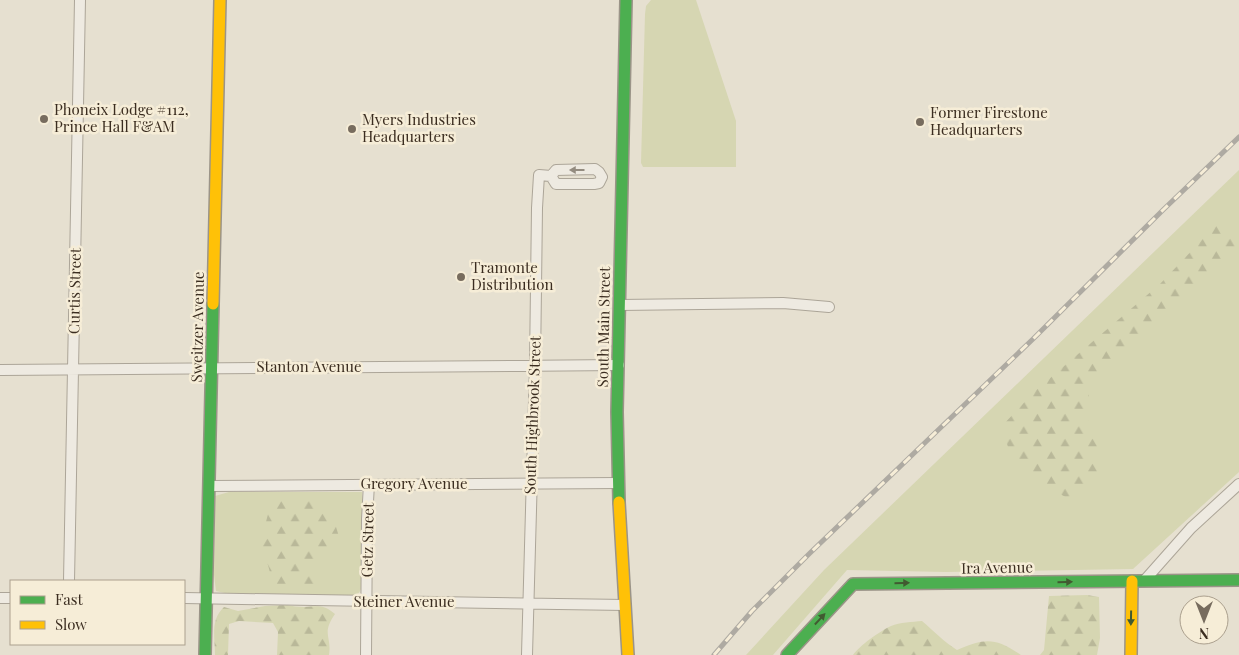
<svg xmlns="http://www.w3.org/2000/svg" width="1239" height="655" font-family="'Playfair Display',serif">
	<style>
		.grass { fill: #d6d6b2 }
		.forest { fill: url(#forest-firs) }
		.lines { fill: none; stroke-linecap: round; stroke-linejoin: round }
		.street-casing { stroke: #aca598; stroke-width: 12 }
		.fast-casing { stroke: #9b9488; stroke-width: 14 }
		.slow-casing { stroke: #9b9488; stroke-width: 14 }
		.street { stroke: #eeeae1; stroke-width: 10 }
		.fast { stroke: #4caf50; stroke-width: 11 }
		.slow { stroke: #ffc107; stroke-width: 11 }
		.rail-casing { stroke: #aeaaa2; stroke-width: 5 }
		.rail { stroke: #f6edd7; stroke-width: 3; stroke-dasharray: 9; stroke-linecap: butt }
		.oneway { fill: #948c80 }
		.oneway2 { fill: #415a31 }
		.poi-dot { fill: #776c5e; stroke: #f6edd7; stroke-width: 2 }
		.labels { text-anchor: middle; stroke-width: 5; stroke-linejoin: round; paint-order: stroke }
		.poi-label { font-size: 15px; fill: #3b2d20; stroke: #f6edd7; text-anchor: start }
		.street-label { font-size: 15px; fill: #3b2d20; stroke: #f6edd7 }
	</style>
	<defs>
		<pattern id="forest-firs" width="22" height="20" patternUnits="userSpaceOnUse" patternTransform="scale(1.25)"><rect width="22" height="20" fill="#d6d6b2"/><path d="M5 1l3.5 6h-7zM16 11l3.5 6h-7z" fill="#b9b899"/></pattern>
	</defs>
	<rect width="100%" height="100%" fill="#e6e0d0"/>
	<!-- grass -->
	<path class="grass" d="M651,0H696L736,121V167H643L641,163L645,14L646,6Z
		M1239,170V472L1133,569L946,572L847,570L773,655H746L824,570Z
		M229,492H362C363,510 368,577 360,591C360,592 356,596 355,596L229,594L216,591L214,575L215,496Z"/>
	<!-- forest -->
	<path class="forest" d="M1219,222L1236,223L1239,226V252L1183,300L1155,329L1089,388L1088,424L1102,455L1095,484L1069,499L1037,481L1012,458L1001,427L1036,390L1160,284Z
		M298,498H308L316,505L333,517L340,540L337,548H314L315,578L313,590L273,584L268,565L259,548L271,503Z
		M1087,595L1099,597L1100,638L1097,655H1040L1044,650L1049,596Z
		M287,605C292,606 298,607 304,607C317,606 324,604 335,614C321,634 332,636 329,655H277L278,632L273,623L239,621L229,624L228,655H215C215,637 210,620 224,607L238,611L265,606Z
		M922,621C934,631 944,642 957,650C985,638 995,637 1021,655H853C859,646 880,631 891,626C900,622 912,622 922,621Z"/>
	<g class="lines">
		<defs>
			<path id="street" d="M551,176L556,170L595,169L599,172L602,177
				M551,176L556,184H594L599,183L602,177
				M619,305L783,303L829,307
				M0,370L619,365
				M210,486L618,483
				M69,581L80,0
				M1144,581L1191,528L1239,484
				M0,598H11
				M184,598L625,605
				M366,655L367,519L369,484
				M527,655L535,365L537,208L539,175L551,176"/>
			<path id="fast" d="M619,502L617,412L626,0
				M205,655L213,304
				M787,655L853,584L1239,580"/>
			<path id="slow" d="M213,304L220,0
				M619,502L628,655
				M1131,655L1132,581"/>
		</defs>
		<!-- street casing -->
		<use href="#street" class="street-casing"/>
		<!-- fast casing -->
		<use href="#fast" class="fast-casing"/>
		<!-- slow casing -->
		<use href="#slow" class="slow-casing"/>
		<!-- street -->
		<use href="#street" class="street"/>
		<!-- fast -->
		<use href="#fast" class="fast"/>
		<!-- slow -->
		<use href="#slow" class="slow"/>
		<defs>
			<path id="rail" d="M714,655L752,611L810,553L1033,339L1164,209L1239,137"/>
		</defs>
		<!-- rail casing -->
		<use href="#rail" class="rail-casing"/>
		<!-- rail -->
		<use href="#rail" class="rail"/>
	</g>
	<!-- one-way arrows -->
	<defs><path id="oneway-solid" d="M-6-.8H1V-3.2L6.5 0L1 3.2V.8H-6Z" transform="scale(1.25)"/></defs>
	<use class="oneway" href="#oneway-solid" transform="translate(577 170) rotate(180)"/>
	<g class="oneway2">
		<use href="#oneway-solid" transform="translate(1065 582) rotate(-1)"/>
		<use href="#oneway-solid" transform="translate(902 583) rotate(-1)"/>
		<use href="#oneway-solid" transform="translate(1131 618) rotate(91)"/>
		<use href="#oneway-solid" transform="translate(820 619) rotate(-47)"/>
	</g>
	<!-- markers -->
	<g class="poi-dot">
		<circle cx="44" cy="119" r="5"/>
		<circle cx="920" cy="122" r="5"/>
		<circle cx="352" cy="129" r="5"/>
		<circle cx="461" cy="277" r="5"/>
	</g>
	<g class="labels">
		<!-- poi labels -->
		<g class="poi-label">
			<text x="54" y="115">Phoneix Lodge #112,<tspan x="54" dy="17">Prince Hall F&amp;AM</tspan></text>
			<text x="930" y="118">Former Firestone<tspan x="930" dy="17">Headquarters</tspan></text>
			<text x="362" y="125">Myers Industries<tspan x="362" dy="17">Headquarters</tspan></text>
			<text x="471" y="273">Tramonte<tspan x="471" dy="17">Distribution</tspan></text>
		</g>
		<!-- street labels -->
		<g class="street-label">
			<text transform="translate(75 291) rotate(-89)" y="5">Curtis Street</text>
			<text transform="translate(198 327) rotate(-89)" y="5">Sweitzer Avenue</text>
			<text transform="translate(604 327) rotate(-89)" y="5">South Main Street</text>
			<text x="309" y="372">Stanton Avenue</text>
			<text transform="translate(533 415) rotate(-88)" y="5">South Highbrook Street</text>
			<text x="414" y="489">Gregory Avenue</text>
			<text transform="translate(368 540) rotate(-89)" y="5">Getz Street</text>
			<text transform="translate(997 568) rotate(-1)" y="5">Ira Avenue</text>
			<text x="404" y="607">Steiner Avenue</text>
		</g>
	</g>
	<!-- legend -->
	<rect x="10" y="580" width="175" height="65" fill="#f6edd7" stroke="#aba08e"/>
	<rect x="20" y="596" width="25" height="8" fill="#4caf50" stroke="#aba08e"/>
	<text x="55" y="605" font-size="15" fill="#3b2d20">Fast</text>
	<rect x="20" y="621" width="25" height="8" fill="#ffc107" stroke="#aba08e"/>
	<text x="55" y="630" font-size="15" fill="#3b2d20">Slow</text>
	<!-- north arrow -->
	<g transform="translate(1204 620) rotate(180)"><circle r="24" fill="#f6edd7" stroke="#aba08e"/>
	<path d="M0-4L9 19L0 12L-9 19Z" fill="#776c5e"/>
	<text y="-8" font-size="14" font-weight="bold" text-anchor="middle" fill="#3b2d20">N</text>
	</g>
</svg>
